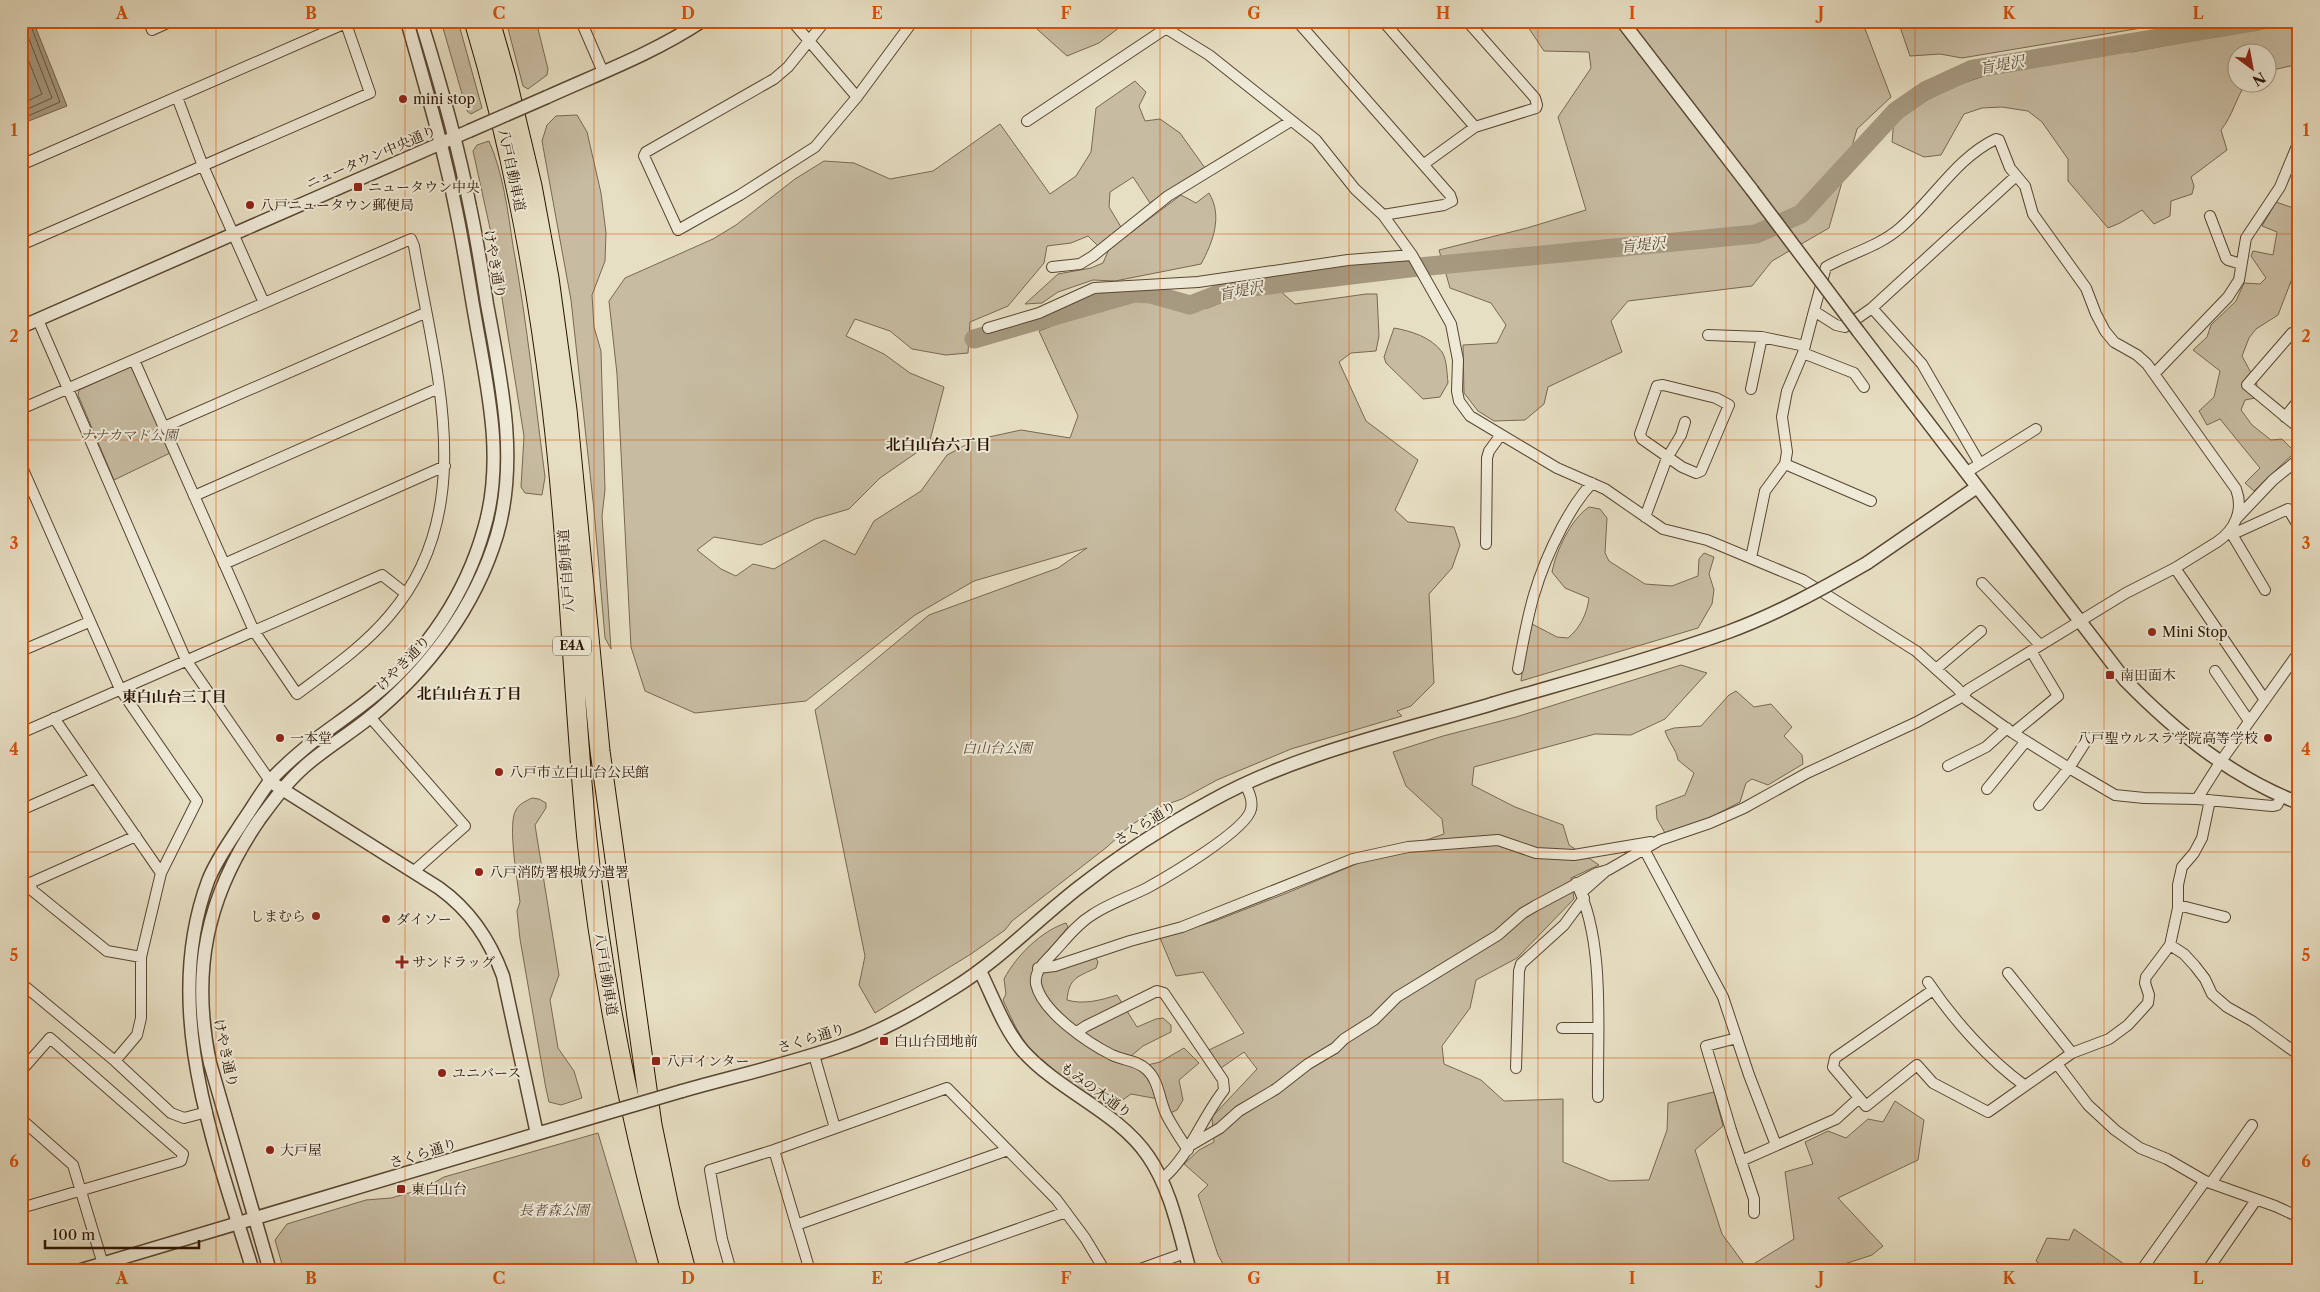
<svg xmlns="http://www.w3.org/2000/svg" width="2320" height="1292" font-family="'Libre Caslon Text','Noto Serif JP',serif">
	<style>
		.green { fill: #c7bca2; stroke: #786851 }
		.water { fill: #a69a81; stroke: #74644d }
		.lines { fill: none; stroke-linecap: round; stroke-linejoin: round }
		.shore { stroke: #675640; stroke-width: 1 }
		.river { stroke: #a69a81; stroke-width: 19 }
		.minor-casing { stroke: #584631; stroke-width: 12 }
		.tertiary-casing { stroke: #584631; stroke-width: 15 }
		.motorway-casing { stroke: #281300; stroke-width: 21 }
		.minor { stroke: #efead8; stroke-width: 10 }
		.tertiary { stroke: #efead8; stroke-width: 12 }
		.motorway { stroke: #e7dfc3; stroke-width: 19 }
		.tertiary-bridge-casing { stroke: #584631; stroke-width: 15; stroke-linecap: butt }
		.tertiary-bridge { stroke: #efead8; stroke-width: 12 }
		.grid { fill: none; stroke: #d5520b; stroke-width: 1; stroke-opacity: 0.55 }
		.poi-dot { fill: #8f2418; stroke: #efead8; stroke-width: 2 }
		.labels { text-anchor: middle; stroke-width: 4; stroke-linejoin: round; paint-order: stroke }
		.shield { fill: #efead8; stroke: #645441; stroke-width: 1 }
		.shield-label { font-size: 12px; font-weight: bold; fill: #281300 }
		.poi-label { font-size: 14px; fill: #281300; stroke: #efead8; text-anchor: start }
		.street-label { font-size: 14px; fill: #281300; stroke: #efead8 }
		.park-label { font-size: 14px; font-style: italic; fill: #604e39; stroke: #efead8 }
		.water-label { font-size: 15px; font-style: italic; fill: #5a4934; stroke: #efead8 }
		.neighbourhood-label { font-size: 15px; font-weight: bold; fill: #281300; stroke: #efead8 }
		.neatline { fill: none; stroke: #d5520b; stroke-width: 2 }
		.grid-label { font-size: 16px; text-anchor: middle; font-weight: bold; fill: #d5520b }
	</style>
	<rect width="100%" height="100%" fill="#e7dfc3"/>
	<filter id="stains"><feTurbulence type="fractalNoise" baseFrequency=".004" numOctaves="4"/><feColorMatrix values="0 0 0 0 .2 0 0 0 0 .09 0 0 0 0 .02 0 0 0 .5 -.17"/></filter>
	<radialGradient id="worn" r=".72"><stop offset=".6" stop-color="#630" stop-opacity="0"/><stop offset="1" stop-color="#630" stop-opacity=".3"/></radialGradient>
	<!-- green -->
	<path class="green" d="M441,21H458L482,108L471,114L467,111Z
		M506,21H536L548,69L547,75L528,89L523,86Z
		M1028,21H1128L1099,43L1067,56Z
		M1524,21H1862L1891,97L1857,129L1829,228L1772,261L1752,286L1628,301L1611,321L1622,352L1548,387L1544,404L1525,420L1494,421L1478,411L1464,393L1463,345L1497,343L1506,325L1491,303L1450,288L1439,250L1527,228L1586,210L1558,117L1591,68L1589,52L1544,51Z
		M1898,21H2183L1962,58L1940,54L1910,56Z
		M2299,25V64L2268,71V52H2238V82L2246,83C2236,98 2233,115 2221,130L2227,150L2191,177L2194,186L2192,194L2171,201L2170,216L2154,224L2142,210L2120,223L2108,228L2068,181V159L2042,122L2028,111L2002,107L1982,108L1964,114L1941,155L1924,157L1892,142C1893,136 1892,128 1895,123C1899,116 1909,111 1916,107C1976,68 2047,62 2116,50L2132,52L2257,28Z
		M1135,81L1146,92L1139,106L1145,121L1160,119L1180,133L1205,168L1150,203L1133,177L1110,192L1109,207L1121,227L1098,246L1088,236L1071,243L1047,246L1044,263L1008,306L970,322L968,353L946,355L912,349L890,331L855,319L846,336L884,354L910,373L944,387L929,444L880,478L849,509L815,519L761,545L714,537L697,550L721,569L736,576L753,564L774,569L824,540L855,555L874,521L921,491L947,455L975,440L1021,430L1070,438L1078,416L1039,331L1085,313L1138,300L1183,310L1208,308L1237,296L1279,290L1295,304L1366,294H1377L1379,336L1376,351L1351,353L1339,362L1366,421L1418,460L1395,510L1408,522L1454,527L1460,545L1452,568L1429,594L1434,683L1411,706L1397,711L1402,716L1291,749L1217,780L1182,799L1159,807L1130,826L1107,847L1012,921L1005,930L971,954L875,1013L859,985L865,956L815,710L929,615L1058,568L1087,548L974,581L915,615L806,701L695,713L645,691L631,647L617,374L609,301L625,278L713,239L736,225L795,179L824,161L854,163L890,179L933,171L1000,124L1050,194L1076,176L1091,152L1096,108Z
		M577,115L587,132L601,193L606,233L605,261L592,295L594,327L601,351L605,490L602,516L611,649L605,638L594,510L571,300L542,141L547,125L556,116Z
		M489,141C503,173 508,211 513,246C527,322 535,400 545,477L542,495L525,493L521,487L524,436L493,242L473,151L477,145Z
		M1209,193C1223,216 1213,242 1201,264L1115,281L1093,280L1058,292L1042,303L1025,304L1058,274L1091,268L1103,263L1109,249L1181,195L1196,203Z
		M2276,202L2299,210V268L2295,271L2278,315L2256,329L2249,338L2242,356L2257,384L2255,398L2245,400L2241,410L2252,425L2271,440L2282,439L2295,452L2254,491L2245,483L2260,468L2220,419L2207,425L2199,411L2214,397L2220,371L2193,350L2207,337L2211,325L2236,301L2244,283L2260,284L2266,278L2251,256L2253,251L2273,255L2277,232L2262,226Z
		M1394,328C1411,331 1431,337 1442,352C1447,360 1447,374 1448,383L1440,397L1423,399L1386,363L1384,357Z
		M130,367L133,370L170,453L114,480L78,395L79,390Z
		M1589,507L1600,509L1607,518L1605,553L1609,561L1645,584L1672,586L1698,576L1699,559L1704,553L1714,557L1709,574L1714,590L1712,604L1698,628L1521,681L1527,637L1532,624L1557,637L1568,638C1580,628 1587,614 1589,598L1565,588L1552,572C1556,551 1571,519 1589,507Z
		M1681,665L1707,673L1665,719L1631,735L1595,734L1474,767L1472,785L1515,807L1563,825L1569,845L1599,865L1571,878L1574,899L1517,958L1476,980L1470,1008L1442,1046L1444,1064L1481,1080L1504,1101L1563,1099V1162L1610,1181L1649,1180L1667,1130L1668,1103L1714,1092L1723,1126L1695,1150L1722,1234L1747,1268L1794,1239L1785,1172L1813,1164L1805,1142L1828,1131L1846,1138L1868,1119L1883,1122L1895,1101L1924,1120L1918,1160L1838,1198L1883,1246L1872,1255L1823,1271H1227L1218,1255L1198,1195L1208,1185L1184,1164L1199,1150L1214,1142L1212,1117L1257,1069L1244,1052L1221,1068L1209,1050L1244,1033L1203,972L1176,976L1160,938L1215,921L1287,893L1361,862L1444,834L1442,819L1406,786L1393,752L1443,736L1516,717Z
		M1736,691L1754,707L1771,704L1792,727L1784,736L1802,755L1803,764L1768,785L1752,779L1746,783L1740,802L1707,819L1665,833L1657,819L1656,806L1685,795L1694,773L1678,760C1676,749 1669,743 1665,731L1674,728L1701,726L1729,695Z
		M532,798L539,799L546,803V808L535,825L559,975L550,1000L558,1048L574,1071L582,1098L561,1105L549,1102L546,1089L520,939L517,911L520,902C518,883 507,824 516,810C519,804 526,801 532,798Z
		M1066,923L1068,927L1037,963L1034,971L1044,973L1095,956L1098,962L1096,968C1077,977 1069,978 1067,1000C1083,1005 1102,1000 1117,995L1137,1027L1156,1019L1163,1018L1171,1025V1032L1143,1046L1131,1056L1139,1067L1160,1062L1184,1048L1199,1063L1179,1080L1183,1100L1177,1110L1170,1113L1164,1100L1131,1094L1111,1108C1089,1097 1042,1063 1027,1045C1017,1032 1010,1015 1003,1000L1006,994L1004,979C1016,956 1041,931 1066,923Z
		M598,1133L638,1267L623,1271H284L275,1240L287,1224L366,1200L391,1198L423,1189L444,1177Z
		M2074,1229L2134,1271H2050L2036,1261L2047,1238L2069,1240Z"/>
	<!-- water -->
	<path class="water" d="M21,21H33L67,106L21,124Z"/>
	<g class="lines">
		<!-- shore -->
		<path class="shore" d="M21,42L42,94L21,104
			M21,112L52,98L22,21
			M21,119L60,102L29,21"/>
		<!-- river -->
		<path class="river" d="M974,339L1134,293L1151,294L1190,305L1229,290L1409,268L1756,234L1801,214L1896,111L1925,91L1973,69L2260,21"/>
		<defs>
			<path id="minor" d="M149,21L152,30L172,21
				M581,21L603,72
				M792,21L857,97
				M825,21L788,67L774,79L646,152L644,156L678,230L740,195L815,147L857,97L913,21
				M1154,21L1209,55L1316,140L1355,189L1383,215L1412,255L1451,324L1458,360L1457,391L1459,401L1470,416L1557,468L1605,489L1663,529L1707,540L1803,580L1916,651L1957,688L1967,700L2013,733L2069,768L2115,795L2144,798L2197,799L2272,806L2277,805L2282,796
				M1297,21L1450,195L1452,201L1444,205L1383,215
				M1383,21L1475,127
				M177,97L203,166L264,303
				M1027,121L1165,29
				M1424,164L1475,127L1536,108L1537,105L1535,98L1467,21
				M21,165L346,23
				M2210,216L2226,258L2228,260L2241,264
				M21,245L370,93L345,21
				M1052,267L1080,264L1093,256L1168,196L1291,121
				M1872,308L1922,364L1980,464
				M38,320L186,660L270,781
				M988,328L1039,313L1094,288L1198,282L1348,260L1412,255
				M1708,335L1762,337L1805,346
				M2299,339L2292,333L2247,385L2299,428
				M1803,353L1854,373L1864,387
				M2155,373L2228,297L2239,280L2246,238L2280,187L2299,141
				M1663,385L1716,398L1729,405L1701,471L1696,473L1682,467L1642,439L1640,434L1657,386Z
				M1751,389L1762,337
				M21,409L411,239L414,246C435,369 481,510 389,616C363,647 329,670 297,694L254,631L134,360
				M2285,417L2299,400
				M164,427L425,313
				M1785,464L1871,501
				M21,465L120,689L197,801L161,873L141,957V1018L137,1035L115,1061
				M1967,472L2036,429
				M194,496L439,388
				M1645,517L1667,458L1681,435L1685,422
				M2237,518L2273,480L2299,459
				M2230,531L2265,590
				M2233,534L2288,509L2299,527
				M1486,544L1487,458L1489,451L1500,436
				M1751,558L1765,491L1785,464L1787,452L1782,417L1787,391L1803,353L1814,311L1836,325L1845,327L1872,308L2016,176
				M224,564L445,466
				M2175,568L2265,700
				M1982,583L2040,645
				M21,651L89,622
				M1518,669C1528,613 1535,578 1562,527C1571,511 1579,497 1592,483
				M1936,669L1981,631
				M2215,671L2249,721
				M370,717L465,826L413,872
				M54,718L161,873
				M21,733L382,575L405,593
				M2013,733L2058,696L2031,651
				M1948,766L1986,747L2007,728
				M1987,789L2026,741
				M2197,799L2221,761L2299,652
				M2039,805L2069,768L2088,738
				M21,810L94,778
				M1644,849L1723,997L1749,1075L1776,1145
				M29,883L33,891L107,951L141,957
				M1576,883C1606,941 1597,1032 1598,1097
				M21,887L136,836
				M1581,893L1607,870
				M2178,905L2225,917
				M2170,945L2184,954L2195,966L2205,979L2212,994L2227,1007L2252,1021L2299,1055
				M1038,968L1055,966L1130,941L1182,927L1353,859L1408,847L1498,840L1536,853L1574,855L1651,842
				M2008,973L2072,1053
				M1928,982C1952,1018 1989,1060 2024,1085
				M21,983L115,1061L171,1113L184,1118L207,1112
				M1933,990L1835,1058L1833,1067L1866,1106L1917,1065L1933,1083L1988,1112L2072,1053L2109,1039L2128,1025L2148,1003L2149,995L2145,983L2146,977L2170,945L2178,908V885L2182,867L2194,853L2202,838L2210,800
				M1562,1028H1597
				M1077,1032L1086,1026L1157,991L1164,993L1223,1080L1224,1090C1201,1119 1190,1156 1161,1180
				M1737,1038L1706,1046L1731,1130L1754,1199V1213
				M814,1055L835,1128
				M2057,1064L2088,1105L2115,1130L2140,1148L2167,1159L2205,1181L2275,1206L2299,1217
				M1516,1068L1519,971L1521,964L1564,925L1584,898
				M21,1071L50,1038L183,1154L181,1161L21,1208
				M21,1119L73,1165L105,1271
				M1191,1145L1220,1128L1239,1111L1276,1089L1308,1064L1335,1048L1344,1039L1374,1020L1397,997L1498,935L1523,913L1535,906L1597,873L1608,870L1660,840L1710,823L1744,808L1807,773L1917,722L1958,699L1969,689L2126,593L2175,568L2217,542C2235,530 2244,510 2236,489L2147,364L2137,355L2114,342L2105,331L2096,314L2086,288L2033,214L2025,186L2010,168L1999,140L1996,139C1956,158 1933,200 1900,228C1878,247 1851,253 1826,267L1814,311
				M774,1150L810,1271
				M1188,1150C1180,1138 1172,1126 1166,1114C1159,1099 1159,1080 1146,1069C1136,1060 1125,1061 1112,1055C1088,1043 1042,1012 1036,984C1034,970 1046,961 1054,952C1066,939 1077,924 1092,915C1108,904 1129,897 1147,888C1167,877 1247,830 1251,809C1253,800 1249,792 1245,784
				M1741,1161L1836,1119L1859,1098
				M2211,1183L2252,1125
				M796,1225L1008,1150
				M2143,1268L2205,1181
				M731,1271L722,1239L710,1170L774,1150L947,1088L1056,1199L1085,1238L1105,1271
				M899,1271L1066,1212
				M1135,1271L1185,1253
				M2207,1271L2256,1200"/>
			<path id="tertiary" d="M1622,21L1752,190
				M547,97C600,73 654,53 702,21
				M21,327L469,131
				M1858,331L2125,680C2175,731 2231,777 2299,803
				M1867,563L1977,487
				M274,784L439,888C471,911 490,940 503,976L537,1134
				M980,971C993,997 1004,1029 1023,1051C1060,1092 1117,1111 1148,1156C1171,1189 1179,1233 1190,1271
				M682,1091C735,1076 789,1064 840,1046C881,1032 918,1011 954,988C999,960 1036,921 1078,888C1120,855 1165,826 1211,801C1297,753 1398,732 1492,704
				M78,1271L607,1113
				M253,1271C215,1146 160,1010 208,881C216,860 231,840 243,821C252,808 260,794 270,781C283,766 300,752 316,739C336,724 357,710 376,694C428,651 466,593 484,529C505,458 487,387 475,317C469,283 464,249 457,215C444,149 425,85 407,21
				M270,1271L210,1063C191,972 206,897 259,820C273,801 286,783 304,767C324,749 348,735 369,718C428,670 475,608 497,535C519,459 501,380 487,304C482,272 477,239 470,207C458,144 440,82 421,21"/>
			<path id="motorway" d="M474,21C512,147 536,277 552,408C569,551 573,696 587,840C602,985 633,1130 671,1271
				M490,21L506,77L532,186L549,278L567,410L600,751L652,1125L669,1207L686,1271"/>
		</defs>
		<!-- minor casing -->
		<use href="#minor" class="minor-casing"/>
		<!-- tertiary casing -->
		<use href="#tertiary" class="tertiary-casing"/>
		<!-- motorway casing -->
		<use href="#motorway" class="motorway-casing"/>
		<!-- minor -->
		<use href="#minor" class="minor"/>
		<!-- tertiary -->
		<use href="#tertiary" class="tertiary"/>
		<!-- motorway -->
		<use href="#motorway" class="motorway"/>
		<defs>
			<path id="tertiary-bridge" d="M469,131L547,97
				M1752,190L1858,331
				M1492,704C1570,681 1650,660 1728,632C1777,614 1822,589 1867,563
				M607,1113L682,1091"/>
		</defs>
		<!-- tertiary-bridge casing -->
		<use href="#tertiary-bridge" class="tertiary-bridge-casing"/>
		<!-- tertiary-bridge -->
		<use href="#tertiary-bridge" class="tertiary-bridge"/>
	</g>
	<!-- grid -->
	<path class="grid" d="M216,21V1271M405,21V1271M594,21V1271M782,21V1271M971,21V1271M1160,21V1271M1349,21V1271M1538,21V1271M1726,21V1271M1915,21V1271M2104,21V1271M21,234H2299M21,440H2299M21,646H2299M21,852H2299M21,1058H2299"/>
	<!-- markers -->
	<g class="poi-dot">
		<circle cx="403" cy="99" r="5"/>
		<rect x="353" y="182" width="10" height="10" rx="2.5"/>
		<circle cx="250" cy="205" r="5"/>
		<circle cx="2152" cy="632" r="5"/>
		<rect x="2105" y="670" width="10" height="10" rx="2.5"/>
		<circle cx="280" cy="738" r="5"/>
		<circle cx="2268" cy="738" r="5"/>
		<circle cx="499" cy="772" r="5"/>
		<circle cx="479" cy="872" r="5"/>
		<circle cx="316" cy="916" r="5"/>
		<circle cx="386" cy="919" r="5"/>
		<path d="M399.5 954.5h5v5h5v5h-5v5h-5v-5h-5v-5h5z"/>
		<rect x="879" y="1036" width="10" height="10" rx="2.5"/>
		<rect x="651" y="1056" width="10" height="10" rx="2.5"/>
		<circle cx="442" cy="1073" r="5"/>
		<circle cx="270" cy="1150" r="5"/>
		<rect x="396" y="1184" width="10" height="10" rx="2.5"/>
	</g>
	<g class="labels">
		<!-- shield labels -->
		<rect class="shield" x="553" y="636.5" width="38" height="19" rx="4"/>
		<g class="shield-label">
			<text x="572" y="650">E4A</text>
		</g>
		<!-- poi labels -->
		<g class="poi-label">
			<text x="413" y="104">mini stop</text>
			<text x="368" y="192">ニュータウン中央</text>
			<text x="260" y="210">八戸ニュータウン郵便局</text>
			<text x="2162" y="637">Mini Stop</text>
			<text x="2120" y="680">南田面木</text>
			<text x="290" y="743">一本堂</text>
			<text x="2258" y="743" text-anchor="end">八戸聖ウルスラ学院高等学校</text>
			<text x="509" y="777">八戸市立白山台公民館</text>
			<text x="489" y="877">八戸消防署根城分遣署</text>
			<text x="306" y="921" text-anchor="end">しまむら</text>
			<text x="396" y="924">ダイソー</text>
			<text x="412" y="967">サンドラッグ</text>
			<text x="894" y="1046">白山台団地前</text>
			<text x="666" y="1066">八戸インター</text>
			<text x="452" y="1078">ユニバース</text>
			<text x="280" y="1155">大戸屋</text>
			<text x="411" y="1194">東白山台</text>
		</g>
		<!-- street labels -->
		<g class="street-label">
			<text transform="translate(371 157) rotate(-23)" y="5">ニュータウン中央通り</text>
			<text transform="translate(512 170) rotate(78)" y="5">八戸自動車道</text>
			<text transform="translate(495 264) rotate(80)" y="5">けやき通り</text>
			<text transform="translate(566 571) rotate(-94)" y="5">八戸自動車道</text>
			<text transform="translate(403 663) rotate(-46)" y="5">けやき通り</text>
			<text transform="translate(1145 823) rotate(-32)" y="5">さくら通り</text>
			<text transform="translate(606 974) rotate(81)" y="5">八戸自動車道</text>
			<text transform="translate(811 1038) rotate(-17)" y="5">さくら通り</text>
			<text transform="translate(226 1053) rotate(78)" y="5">けやき通り</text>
			<text transform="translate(1096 1090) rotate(36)" y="5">もみの木通り</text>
			<text transform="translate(423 1153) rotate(-17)" y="5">さくら通り</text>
		</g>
		<!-- park labels -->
		<g class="park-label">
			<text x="129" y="440">ナナカマド公園</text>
			<text x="997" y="753">白山台公園</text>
			<text x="554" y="1215">長者森公園</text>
		</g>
		<!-- water labels -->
		<g class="water-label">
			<text transform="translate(2002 65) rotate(-10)" y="5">盲堤沢</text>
			<text transform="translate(1643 245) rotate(-6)" y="5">盲堤沢</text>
			<text transform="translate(1241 291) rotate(-11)" y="5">盲堤沢</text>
		</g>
		<!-- neighbourhood labels -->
		<g class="neighbourhood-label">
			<text x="938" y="450">北白山台六丁目</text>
			<text x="469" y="699">北白山台五丁目</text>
			<text x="174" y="702">東白山台三丁目</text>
		</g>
	</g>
	<!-- margin -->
	<rect width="2320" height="1292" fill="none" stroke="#e7dfc3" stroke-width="55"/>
	<!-- north arrow -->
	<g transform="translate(2252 68) rotate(148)"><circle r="24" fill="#efead8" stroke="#9f9482"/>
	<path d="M0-4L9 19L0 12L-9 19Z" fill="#8f2418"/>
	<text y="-8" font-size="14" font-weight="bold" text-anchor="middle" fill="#281300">N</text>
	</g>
	<!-- scale -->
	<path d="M45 1240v8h154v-8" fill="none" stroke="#281300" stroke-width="2.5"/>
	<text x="52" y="1240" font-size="15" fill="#281300" stroke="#efead8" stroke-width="4" paint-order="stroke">100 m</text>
	<rect x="28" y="28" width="2264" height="1236" class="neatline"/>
	<g class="grid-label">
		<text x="122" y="19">A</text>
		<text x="311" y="19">B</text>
		<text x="499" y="19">C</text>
		<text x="688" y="19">D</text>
		<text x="877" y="19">E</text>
		<text x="1066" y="19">F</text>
		<text x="1254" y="19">G</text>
		<text x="1443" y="19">H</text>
		<text x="1632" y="19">I</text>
		<text x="1821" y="19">J</text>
		<text x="2009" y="19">K</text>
		<text x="2198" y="19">L</text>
		<text x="14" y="136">1</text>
		<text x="2306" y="136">1</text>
		<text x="14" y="342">2</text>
		<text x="2306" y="342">2</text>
		<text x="14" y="549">3</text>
		<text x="2306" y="549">3</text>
		<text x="14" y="755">4</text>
		<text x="2306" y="755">4</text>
		<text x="14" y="961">5</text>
		<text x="2306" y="961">5</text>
		<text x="14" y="1167">6</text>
		<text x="2306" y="1167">6</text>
		<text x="122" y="1284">A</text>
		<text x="311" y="1284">B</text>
		<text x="499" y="1284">C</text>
		<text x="688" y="1284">D</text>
		<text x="877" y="1284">E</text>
		<text x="1066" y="1284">F</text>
		<text x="1254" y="1284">G</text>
		<text x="1443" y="1284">H</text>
		<text x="1632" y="1284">I</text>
		<text x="1821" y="1284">J</text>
		<text x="2009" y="1284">K</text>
		<text x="2198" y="1284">L</text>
	</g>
	<rect width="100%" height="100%" filter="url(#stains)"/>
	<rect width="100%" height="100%" fill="url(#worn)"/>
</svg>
